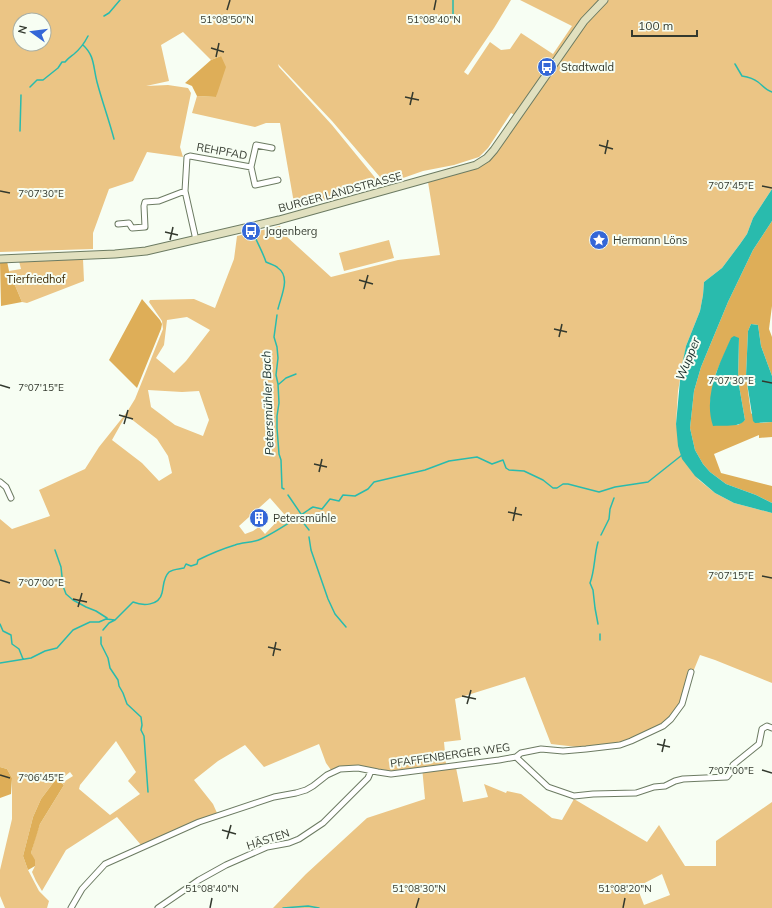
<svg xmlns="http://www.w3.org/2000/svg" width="772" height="908" font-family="Mulish,sans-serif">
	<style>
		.green { fill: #ebc585; fill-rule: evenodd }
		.forest { fill: #deae58; fill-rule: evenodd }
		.water { fill: #29bbad }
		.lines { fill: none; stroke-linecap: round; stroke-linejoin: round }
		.stream { stroke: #29bbad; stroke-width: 1.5 }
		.street-casing { stroke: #6c7b62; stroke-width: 7 }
		.secondary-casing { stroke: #6c7b62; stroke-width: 9 }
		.street { stroke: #fff; stroke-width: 5 }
		.secondary { stroke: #e1e0bf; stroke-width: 7 }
		.ticks { fill: none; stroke: #33392e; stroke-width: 1.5 }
		.labels { text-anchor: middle; stroke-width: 4; stroke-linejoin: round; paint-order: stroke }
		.poi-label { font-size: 11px; fill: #33392e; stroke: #f7fef3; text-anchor: start }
		.street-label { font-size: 11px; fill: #33392e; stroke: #f7fef3 }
		.park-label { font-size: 11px; fill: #3a2701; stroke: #f7fef3 }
		.water-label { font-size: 12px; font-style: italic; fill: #182f2c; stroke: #f7fef3 }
		.ticks-label { font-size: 10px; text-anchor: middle; fill: #33392e; stroke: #f7fef3; stroke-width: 4; stroke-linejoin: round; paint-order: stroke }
	</style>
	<rect width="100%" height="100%" fill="#f7fef3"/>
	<!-- green -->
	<path class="green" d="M0,0H511L494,28L464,72L468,75L490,42L501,50L510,49L521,33L553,54L572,26L520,0H772V189L753,218L747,234L740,244L722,268L704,282L703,295L700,311L686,346L678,391L676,424L690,469L699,480L715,493L734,503L772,513V683L715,660L700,655L693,672L688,670L686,688L680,705L670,719L652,730L620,744L577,747L551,744L525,677L455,699L461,740L444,742L446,764L455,763L463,802L488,797L484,784L506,793L507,791L521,794L552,818L562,820L574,799L647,842L659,825L685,866H716V841L772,802V908H273L306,874L367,818L425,799L422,767L393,771L351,765L331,770L326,763L319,744L264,767L245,745L218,761L194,780L213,804L217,813L189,824L141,845L117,817L66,850L42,891L36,881L32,872L35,866L31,853L36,835L40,824L64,785L62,783L73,776L70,772L59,781L56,779L41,799L33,817L23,856L28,870L39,891L49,901L47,908H5L0,896V870L12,819V778L7,769L0,767V519L12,529L50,516L39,490L85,469L99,447L127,412L135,399L163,329L162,321L149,302L150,300L194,299L215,308L234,259L237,236L280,226L286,236L331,277L398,260L440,255L428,182L477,167L520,118L511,113L488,148L479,157L454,165L423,171L386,184L332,121L278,64L279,67L332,125L381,185L295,209L280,123H266L255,127L192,113L197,96L216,97L221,56L211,60L183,32L161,45L169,81L146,86L168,85L188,88L191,93L180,147L183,157L147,152L133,181L109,189L93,233V249L0,252ZM20,20H44V44H20ZM187,317L210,330L186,361L174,373L156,358L164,345L167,320ZM148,390L182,392L199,391L209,420L203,436L175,425L151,407ZM126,415L157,439L168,456L172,473L159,481L142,463L112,440ZM270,498L284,514L265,534L259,527L253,531L245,534L239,526ZM116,741L136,772L128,781L140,794L110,815L79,789L80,785ZM662,874L670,895L644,905L637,887Z
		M389,240L394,258L344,271L339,253Z
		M83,259L84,281L27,303L22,302L9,271L21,269L19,261Z"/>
	<!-- forest -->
	<path class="forest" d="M221,56L226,67L216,97L197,96L192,86L185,83L211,60Z
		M772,221V306L769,329L772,337V376L761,346L758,325L751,324L748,331L746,376L751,413L760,423L772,422V437L759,438V435L714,454L721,473L772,486V503L756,495L726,484L710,472L703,464L695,450L690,428L694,391L701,367L728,302L753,250ZM731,339H739L738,380L745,420L738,425H728L710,404L716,373Z
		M7,261L9,271L22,302L1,306L0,262Z
		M142,299L160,320L162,324L161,329L137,388L109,360Z
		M0,767L7,769L12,778L11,794L0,798Z
		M56,779L64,785L40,824L31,853L35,860V866L28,870L23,856L33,817L41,799Z"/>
	<!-- water -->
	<path class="water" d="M772,189V221L753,250L728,302L701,367L694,391L690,428L695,450L703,464L710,472L726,484L756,495L772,503V513L734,503L715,493L695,476L682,459L678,446L676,424L681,370L686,346L700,311L703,295L704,282L722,268L740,244L747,234L753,218Z
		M751,324L758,325L761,346L772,376V422L755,423L753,421L746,376L748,331Z
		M734,336L739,338L738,380L745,420C739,428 723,425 713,426C703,396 719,365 731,338Z"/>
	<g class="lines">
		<!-- stream -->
		<path class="stream" d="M453,0V14L455,20
			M104,16L109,13L120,0
			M83,45C95,56 93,67 97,82C102,101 109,120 114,139
			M735,64L742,76C748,77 753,78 758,82C763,86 766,90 772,92
			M30,87L37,80H43L58,68L62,62H65C68,58 70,57 74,54C80,49 85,42 88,36
			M20,131L21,95
			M255,237C259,246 263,253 266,262C270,264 275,265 278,268C291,277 281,296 278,309
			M277,315L274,337L277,347L278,358L276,375L278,384L279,403L277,416V428L279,454L281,460L282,488L284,489
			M279,384L286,378L296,374
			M288,495L301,514L302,521L309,530
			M601,535L609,519L610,509L614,498
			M309,537L311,550L328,599L335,614L346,627
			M598,542C594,556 595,570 590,583L593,590L595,608L598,624
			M55,550L61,567L63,586L66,594L73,600L86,607L96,611L107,618
			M0,624L3,631L11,635L12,644L19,649L23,659
			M103,630L109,623L115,620
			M600,634V640
			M101,637V644L108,658L110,668L118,680L119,686L123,693L127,704L141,717L142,725L141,730L144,736L148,792
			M0,663L31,658L45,651L57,648L73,630L90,622H99L106,619L115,620L133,602C143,606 159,606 162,593C164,585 163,578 169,572C173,569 179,569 184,568L186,564L191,566L197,564L198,560C210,554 222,549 235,545C243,542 253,543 261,539C280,530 296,518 313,507L322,509L330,499L339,501L343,495L355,496L368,489L374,482L425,470L449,461L477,457L492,464L503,460L506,468L509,470L524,471L543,480L553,488H557L563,484H568L599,492L615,487L648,482L682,455
			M283,908L308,906L319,908"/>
		<defs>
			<path id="street" d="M251,167L255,185L278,180
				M118,224L129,223L132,228L145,227L144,206L145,202L159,201L185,191
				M196,240L185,191L187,157L190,156L251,167L256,145L272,148
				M0,482L6,487L11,498
				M516,757L548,787L574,796L593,794L636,793L654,787L665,786L675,781L683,779L727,777L730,773L733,765L759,744L762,729L767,726L772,728
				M71,908L82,889L105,864L199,822L274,797L296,793L306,790L313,786L327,775L340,769L358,768L378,772L391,774L499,760L516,757L521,753L541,749L563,751L586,749L620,745L631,741L663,726L671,719L682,704L691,672
				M158,908L199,880L226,865L267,847L289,843L299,839L323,823L368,778L371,771"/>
			<path id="secondary" d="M0,259L115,254L146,251L279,220L476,165L487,158L494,150L584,21L604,0"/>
		</defs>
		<!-- street casing -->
		<use href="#street" class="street-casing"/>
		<!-- secondary casing -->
		<use href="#secondary" class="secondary-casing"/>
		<!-- street -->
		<use href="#street" class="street"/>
		<!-- secondary -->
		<use href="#secondary" class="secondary"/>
	</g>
	<!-- ticks -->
	<path class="ticks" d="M227,10L230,0M434,10L436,0M211,48L224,52M216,57L219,43M405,97L419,100M410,105L413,92M599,145L613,149M605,154L608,140M762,186L772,188M0,191L10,193M165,232L178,235M170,240L173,227M359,280L373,284M364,289L368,275M554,329L567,332M559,337L562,324M762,381L772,383M0,385L10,388M119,415L133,419M124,424L128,410M314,464L327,467M319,472L322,459M508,512L522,515M513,521L516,507M762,576L772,578M0,580L10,583M73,599L87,602M78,607L82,593M268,647L281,650M273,656L276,642M462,696L476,699M467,704L471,690M657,744L670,747M662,752L665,739M762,770L772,773M0,775L10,778M222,830L236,834M227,839L231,825M210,908L212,898M416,908L419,898M623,908L625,898"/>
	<!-- icons -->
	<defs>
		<symbol id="bus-disc" viewBox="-11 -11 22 22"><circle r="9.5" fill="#3467d7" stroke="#f7fef3"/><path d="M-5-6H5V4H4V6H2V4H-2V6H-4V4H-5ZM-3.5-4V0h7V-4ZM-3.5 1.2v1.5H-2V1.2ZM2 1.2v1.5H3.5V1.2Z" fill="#fff"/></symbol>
		<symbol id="sight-disc" viewBox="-11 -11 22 22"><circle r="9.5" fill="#3467d7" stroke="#f7fef3"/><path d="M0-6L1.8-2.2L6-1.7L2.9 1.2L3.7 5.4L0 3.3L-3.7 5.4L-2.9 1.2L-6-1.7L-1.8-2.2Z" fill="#fff"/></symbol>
		<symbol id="building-disc" viewBox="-11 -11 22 22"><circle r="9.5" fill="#3467d7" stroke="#f7fef3"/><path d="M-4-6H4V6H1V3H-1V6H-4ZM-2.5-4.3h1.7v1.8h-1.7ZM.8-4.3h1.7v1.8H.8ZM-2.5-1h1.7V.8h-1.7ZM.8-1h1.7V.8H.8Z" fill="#fff"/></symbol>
	</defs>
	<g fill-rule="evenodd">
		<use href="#bus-disc" x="536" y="56" width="22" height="22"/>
		<use href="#bus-disc" x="240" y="220" width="22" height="22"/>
		<use href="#sight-disc" x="588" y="229" width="22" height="22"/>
		<use href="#building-disc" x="248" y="507" width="22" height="22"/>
	</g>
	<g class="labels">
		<!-- poi labels -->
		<g class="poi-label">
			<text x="561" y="71">Stadtwald</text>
			<text x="265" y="235">Jagenberg</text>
			<text x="613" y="244">Hermann Löns</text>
			<text x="273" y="522">Petersmühle</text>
		</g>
		<!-- street labels -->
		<g class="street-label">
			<text transform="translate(222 151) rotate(10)" y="4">REHPFAD</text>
			<text transform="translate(340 192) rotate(-15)" y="4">BURGER LANDSTRASSE</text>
			<text transform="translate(450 755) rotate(-8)" y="4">PFAFFENBERGER WEG</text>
			<text transform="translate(268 839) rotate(-18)" y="4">HÄSTEN</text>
		</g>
		<!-- park labels -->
		<g class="park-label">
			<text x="36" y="283">Tierfriedhof</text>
		</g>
		<!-- water labels -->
		<g class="water-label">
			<text transform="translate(688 359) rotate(-68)" y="4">Wupper</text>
			<text transform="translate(268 403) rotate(-92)" y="4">Petersmühler Bach</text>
		</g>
	</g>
	<g class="ticks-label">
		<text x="227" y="23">51°08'50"N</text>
		<text x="434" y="23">51°08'40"N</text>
		<text x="731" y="189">7°07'45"E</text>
		<text x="41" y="197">7°07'30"E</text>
		<text x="731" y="384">7°07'30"E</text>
		<text x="41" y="391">7°07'15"E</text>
		<text x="731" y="579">7°07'15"E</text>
		<text x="41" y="586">7°07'00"E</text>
		<text x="731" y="774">7°07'00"E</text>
		<text x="41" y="781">7°06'45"E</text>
		<text x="212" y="892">51°08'40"N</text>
		<text x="419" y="892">51°08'30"N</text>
		<text x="625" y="892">51°08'20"N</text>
	</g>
	<!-- north arrow -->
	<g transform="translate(32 32) rotate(284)"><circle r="19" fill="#f7fef3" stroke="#a9afa4"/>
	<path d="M0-3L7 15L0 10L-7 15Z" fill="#3467d7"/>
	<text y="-6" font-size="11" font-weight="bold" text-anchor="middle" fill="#33392e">N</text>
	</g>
	<!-- scale -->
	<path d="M632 30v6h65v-6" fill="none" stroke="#33392e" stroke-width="2"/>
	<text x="638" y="30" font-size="12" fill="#33392e" stroke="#f7fef3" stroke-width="3" paint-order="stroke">100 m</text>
</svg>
